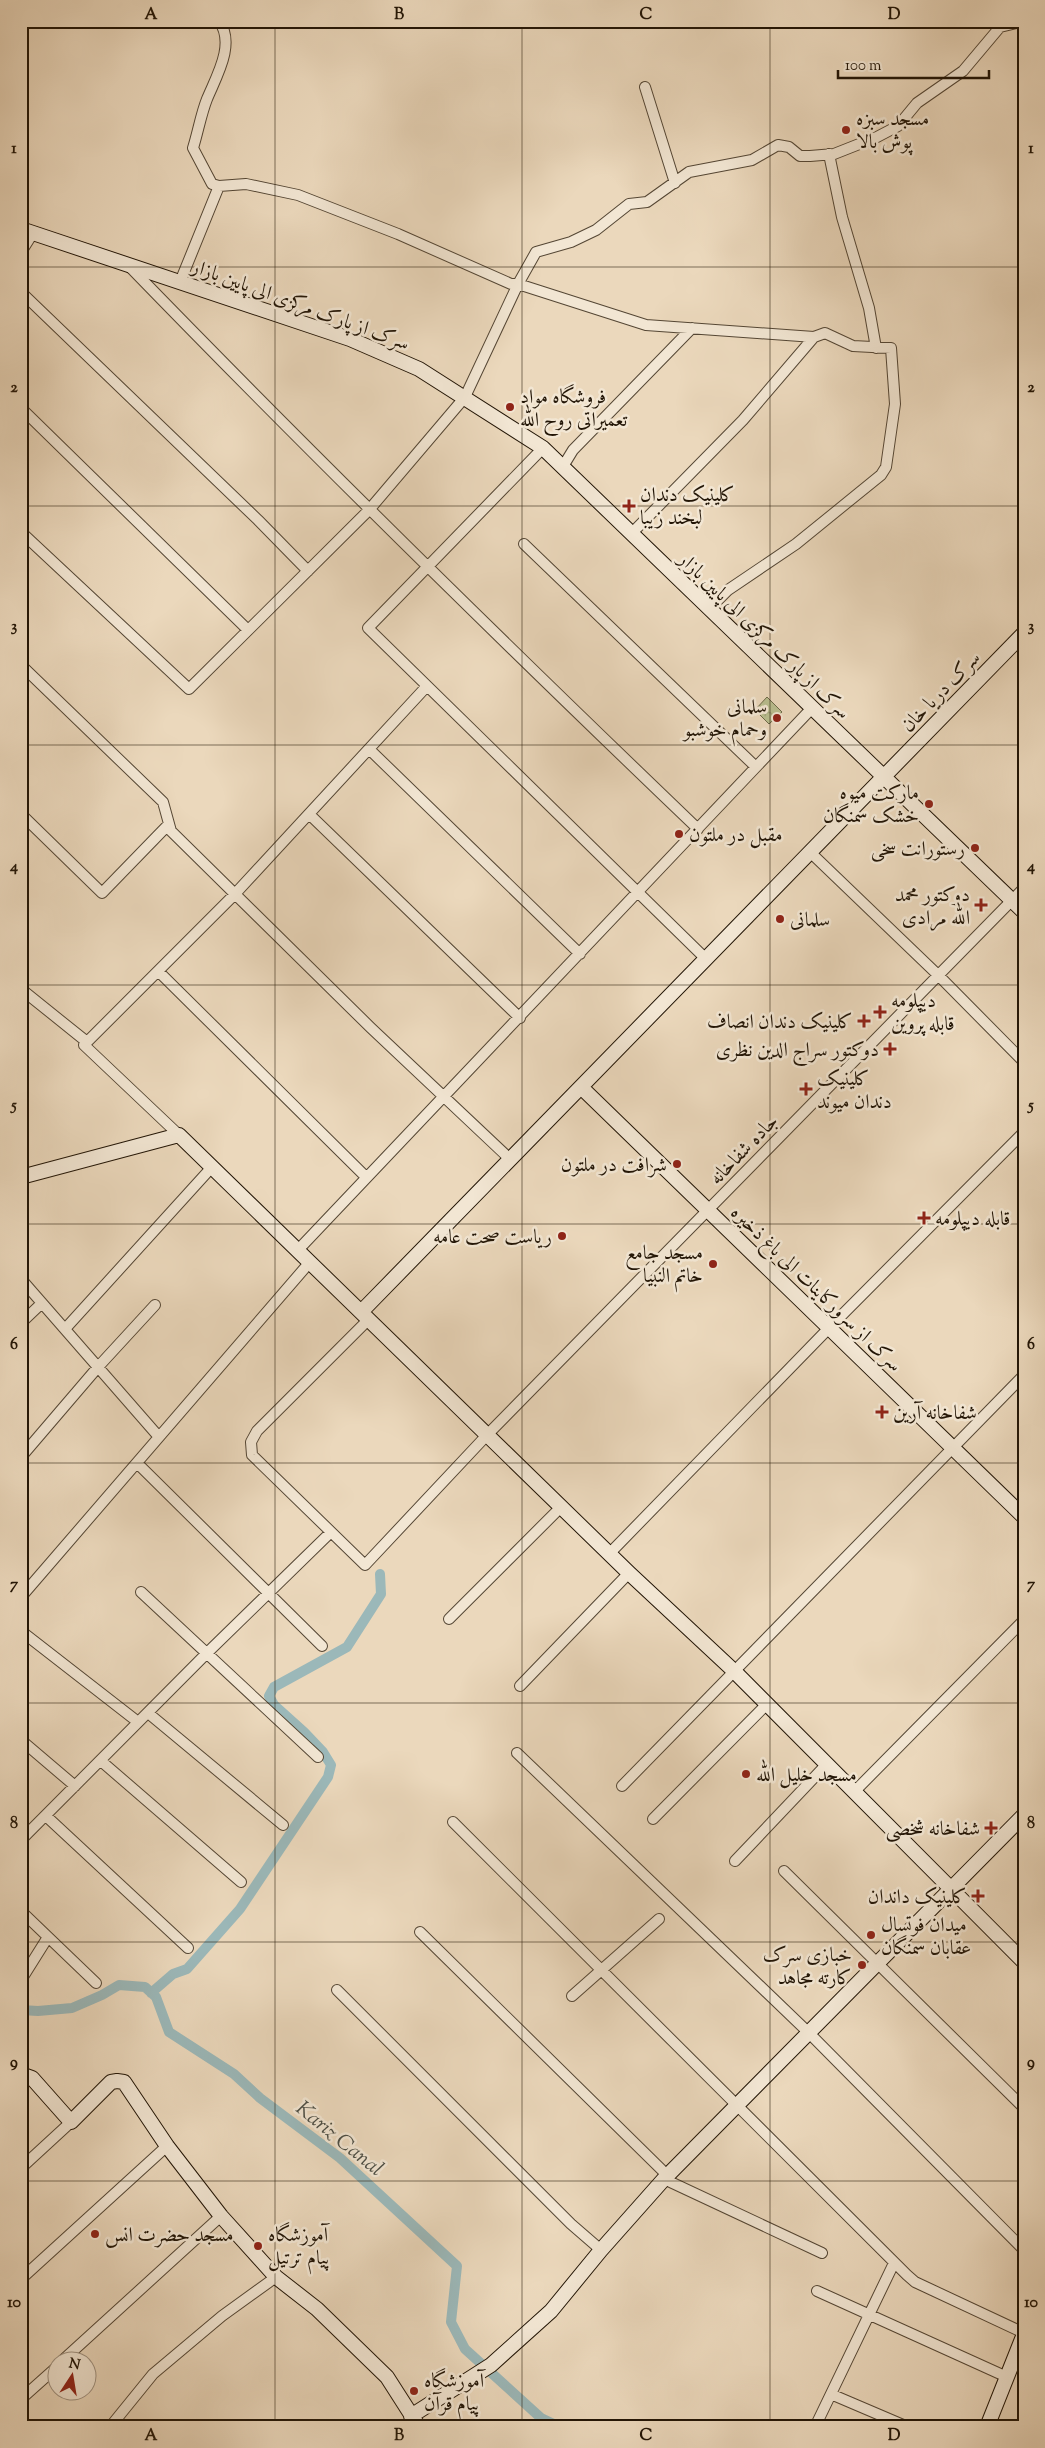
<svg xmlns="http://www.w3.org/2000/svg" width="1045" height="2448" font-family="'Sorts Mill Goudy',Amiri,serif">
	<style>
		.forest { fill: url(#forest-crowns); stroke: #6e6a4a }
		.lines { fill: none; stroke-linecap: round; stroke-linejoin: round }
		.canal { stroke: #9bb8b9; stroke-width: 10 }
		.street-casing { stroke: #544634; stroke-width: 12 }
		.secondary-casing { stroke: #221506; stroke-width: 16 }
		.street { stroke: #f2e6d3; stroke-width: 10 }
		.secondary { stroke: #f2e6d3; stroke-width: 14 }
		.grid { fill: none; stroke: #221506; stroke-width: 1; stroke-opacity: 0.55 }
		.poi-dot { fill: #8f2418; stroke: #f2e6d3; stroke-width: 2 }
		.labels { text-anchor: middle; stroke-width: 5; stroke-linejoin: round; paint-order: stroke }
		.poi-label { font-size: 20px; fill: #221506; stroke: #f2e6d3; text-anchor: start }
		.street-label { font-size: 20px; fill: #221506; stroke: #f2e6d3 }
		.water-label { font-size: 21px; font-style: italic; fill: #4c4e45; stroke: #f2e6d3 }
		.neatline { fill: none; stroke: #221506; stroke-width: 2 }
		.grid-label { font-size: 16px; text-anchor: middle; font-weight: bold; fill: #221506 }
	</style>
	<defs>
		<pattern id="forest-crowns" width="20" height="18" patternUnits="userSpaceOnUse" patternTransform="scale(1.25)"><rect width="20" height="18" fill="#b9be8f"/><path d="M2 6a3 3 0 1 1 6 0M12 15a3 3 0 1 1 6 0" fill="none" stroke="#9fa27a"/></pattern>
	</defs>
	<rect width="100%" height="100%" fill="#ebd8bc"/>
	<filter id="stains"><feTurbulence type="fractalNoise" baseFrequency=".004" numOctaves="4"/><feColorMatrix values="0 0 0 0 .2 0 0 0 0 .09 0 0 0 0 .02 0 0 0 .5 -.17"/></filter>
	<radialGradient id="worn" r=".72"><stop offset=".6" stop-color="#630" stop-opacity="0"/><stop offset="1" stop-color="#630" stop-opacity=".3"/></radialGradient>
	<!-- forest -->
	<path class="forest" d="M767,697L782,712L769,724L755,710Z"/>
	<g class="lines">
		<!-- canal -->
		<path class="canal" d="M151,1993L173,1974L187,1969L240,1909L328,1777L331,1765L323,1752L304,1732L274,1705L269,1696L274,1687L347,1647L381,1594L380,1574
			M21,2010L38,2011L72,2008L102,1995L119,1985L145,1987L156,1997L169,2032L234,2074L260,2098L340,2158L457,2266L451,2322L465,2349L541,2418L560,2427"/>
		<defs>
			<path id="street" d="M219,21C236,44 216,77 207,99C201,114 198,132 193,148L212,184L219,186L246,184L298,195L398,234L511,284H518L646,325L814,337L825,333L853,346L891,348L895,404L886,467L881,475L796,544L728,590L709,609
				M645,87L675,183
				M829,154L842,217L869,308L876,348
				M21,252L33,233
				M128,265C314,457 505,644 698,829
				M180,282L219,186
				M21,292L258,520L308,571
				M21,408L248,630
				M543,448L368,628L706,959
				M562,468L573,450L692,328
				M21,532L189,689L369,510L465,397L518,284L536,252L571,242L596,230L629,204L647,202L689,172L752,160L778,145L789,147L800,156H810L834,154L877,137L898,126L917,103L963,71L1000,27L1024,21
				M631,534L743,420L814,337
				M524,544L756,767
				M21,665L163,802L171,831L371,1028L511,1160
				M369,749L580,954
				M21,814L102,893L169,824
				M309,814L520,1018
				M811,853L938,975L1024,1062
				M158,971L366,1177
				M21,989L87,1042
				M179,1135L84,1045L234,895L427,686
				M298,1250L812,708
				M21,1279L159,1437
				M369,1319L257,1431L251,1442L252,1455L365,1565L487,1435L1024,888
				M21,1323L42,1303
				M65,1329L212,1167
				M21,1457L98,1367L155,1305
				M137,1463L322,1646
				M609,1554L829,1328L1024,1132
				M141,1592L318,1757
				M21,1597L310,1262
				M449,1619L561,1507
				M21,1631L138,1722
				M520,1686L629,1573
				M148,1713L283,1825
				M21,1740L75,1786
				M517,1753L809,2033L1024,2250
				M101,1761L241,1882
				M622,1786L1024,1375
				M854,1792L1024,1620
				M46,1816L188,1948
				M653,1819L767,1704
				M453,1822L907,2275L915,2282L1024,2333
				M21,1840L207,1653L330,1533
				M735,1861L826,1765
				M784,1871L1024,2108
				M21,1911L96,1983
				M420,1932L668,2176
				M21,1980L48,1937
				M337,1990L571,2224L601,2250
				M572,1996L659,1919
				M21,2168L71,2122
				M664,2179L822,2253
				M21,2279L167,2146
				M817,2291L1007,2377
				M63,2360L221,2216
				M833,2395L908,2427
				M21,2399L58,2366
				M110,2427L153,2374L222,2316L276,2277
				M815,2427L894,2263"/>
			<path id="secondary" d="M21,229L350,339L419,369L543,448L1024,912
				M582,1088L1024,1517
				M21,1177L179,1135L629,1573L734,1671L1024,1962
				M362,1311L1024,633
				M21,2074L32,2078L71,2122L111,2082L117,2081L124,2082L167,2146L221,2216L276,2277L317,2309L387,2377L419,2427
				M411,2416L491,2365L551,2311L601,2250L664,2179L1024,1815
				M987,2427L1024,2334"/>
		</defs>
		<!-- street casing -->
		<use href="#street" class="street-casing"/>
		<!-- secondary casing -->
		<use href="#secondary" class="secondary-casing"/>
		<!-- street -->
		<use href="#street" class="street"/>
		<!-- secondary -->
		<use href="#secondary" class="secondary"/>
	</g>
	<!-- grid -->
	<path class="grid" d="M275,21V2427M522,21V2427M770,21V2427M21,267H1024M21,506H1024M21,745H1024M21,985H1024M21,1224H1024M21,1463H1024M21,1703H1024M21,1942H1024M21,2181H1024"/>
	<!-- markers -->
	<g class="poi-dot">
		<circle cx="846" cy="130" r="5"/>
		<circle cx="510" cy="407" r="5"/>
		<path d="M626.5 498.5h5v5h5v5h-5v5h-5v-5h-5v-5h5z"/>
		<circle cx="777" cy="718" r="5"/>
		<circle cx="929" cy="804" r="5"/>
		<circle cx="679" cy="834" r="5"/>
		<circle cx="975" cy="848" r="5"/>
		<path d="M978.5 897.5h5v5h5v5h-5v5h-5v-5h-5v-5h5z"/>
		<circle cx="780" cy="919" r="5"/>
		<path d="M877.5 1004.5h5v5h5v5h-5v5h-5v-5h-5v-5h5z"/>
		<path d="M861.5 1013.5h5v5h5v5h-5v5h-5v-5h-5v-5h5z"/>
		<path d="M887.5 1041.5h5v5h5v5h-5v5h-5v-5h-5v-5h5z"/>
		<path d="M803.5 1081.5h5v5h5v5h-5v5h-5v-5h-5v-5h5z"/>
		<circle cx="677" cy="1164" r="5"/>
		<path d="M921.5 1210.5h5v5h5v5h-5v5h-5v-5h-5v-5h5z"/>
		<circle cx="562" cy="1236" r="5"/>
		<circle cx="713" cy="1264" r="5"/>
		<path d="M879.5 1404.5h5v5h5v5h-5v5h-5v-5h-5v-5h5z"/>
		<circle cx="746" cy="1774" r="5"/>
		<path d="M988.5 1820.5h5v5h5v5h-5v5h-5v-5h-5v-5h5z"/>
		<path d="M975.5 1888.5h5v5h5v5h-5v5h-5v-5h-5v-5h5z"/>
		<circle cx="871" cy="1935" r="5"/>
		<circle cx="862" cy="1965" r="5"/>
		<circle cx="95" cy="2234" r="5"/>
		<circle cx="258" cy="2246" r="5"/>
		<circle cx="414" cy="2391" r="5"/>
	</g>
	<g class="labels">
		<!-- poi labels -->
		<g class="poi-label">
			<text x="856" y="125">مسجد سبزه<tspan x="856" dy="23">پوش بالا</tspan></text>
			<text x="520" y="403">فروشگاه مواد<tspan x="520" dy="23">تعمیراتی روح الله</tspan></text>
			<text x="640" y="501">کلینیک دندان<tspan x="640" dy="23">لبخند زیبا</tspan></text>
			<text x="767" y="713" text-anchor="end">سلمانی<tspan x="767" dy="23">وحمام خوشبو</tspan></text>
			<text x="919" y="799" text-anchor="end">مارکت میوه<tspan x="919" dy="23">خشک سمنگان</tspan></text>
			<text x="689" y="841">مقبل در ملتون</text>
			<text x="965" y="855" text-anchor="end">رستورانت سخی</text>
			<text x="970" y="901" text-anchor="end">دوکتور محمد<tspan x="970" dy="23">الله مرادی</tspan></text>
			<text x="790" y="926">سلمانی</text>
			<text x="891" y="1007">دیپلومه<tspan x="891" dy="23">قابله پروین</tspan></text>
			<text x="853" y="1028" text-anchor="end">کلینیک دندان انصاف</text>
			<text x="879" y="1056" text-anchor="end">دوکتور سراج الدین نظری</text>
			<text x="817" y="1085">کلینیک<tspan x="817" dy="23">دندان میوند</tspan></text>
			<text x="667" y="1171" text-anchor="end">شرافت در ملتون</text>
			<text x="935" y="1225">قابله دیپلومه</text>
			<text x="552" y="1243" text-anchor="end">ریاست صحت عامه</text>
			<text x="703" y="1259" text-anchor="end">مسجد جامع<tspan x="703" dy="23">خاتم النبیا</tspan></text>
			<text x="893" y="1419">شفاخانه آرین</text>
			<text x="756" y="1781">مسجد خلیل الله</text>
			<text x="980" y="1835" text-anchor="end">شفاخانه شخصی</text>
			<text x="967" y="1903" text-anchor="end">کلینیک داندان</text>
			<text x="881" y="1931">میدان فوتسال<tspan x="881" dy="23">عقابان سمنگان</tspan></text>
			<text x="852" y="1961" text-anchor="end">خبازی سرک<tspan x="852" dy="23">کارته مجاهد</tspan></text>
			<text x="105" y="2241">مسجد حضرت انس</text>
			<text x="268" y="2241">آموزشگاه<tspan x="268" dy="23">پیام ترتیل</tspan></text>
			<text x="424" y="2387">آموزشگاه<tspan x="424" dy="23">پیام قرآن</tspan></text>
		</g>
		<!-- street labels -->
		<g class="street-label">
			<text transform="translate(301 304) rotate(20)" y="7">سرک از پارک مرکزی الی پایین بازار</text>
			<text transform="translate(765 635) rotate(44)" y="7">سرک از پارک مرکزی الی پایین بازار</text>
			<text transform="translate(940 691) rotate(-46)" y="7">سرک دریا خان</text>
			<text transform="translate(743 1149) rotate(-46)" y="7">جاده شفاخانه</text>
			<text transform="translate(817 1288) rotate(44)" y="7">سرک از سرورکاینات الی باغ ذخیره</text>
		</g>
		<!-- water labels -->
		<g class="water-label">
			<text transform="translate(340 2138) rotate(39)" y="7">Kariz Canal</text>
		</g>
	</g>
	<!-- margin -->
	<rect width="1045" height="2448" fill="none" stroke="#ebd8bc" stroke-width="55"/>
	<!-- north arrow -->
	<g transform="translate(72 2376) rotate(12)"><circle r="24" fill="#f2e6d3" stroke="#9f9281"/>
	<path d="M0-4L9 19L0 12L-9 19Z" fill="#8f2418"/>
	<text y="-8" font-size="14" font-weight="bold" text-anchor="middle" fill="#221506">N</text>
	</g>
	<!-- scale -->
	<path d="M838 70v8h151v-8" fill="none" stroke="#221506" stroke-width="2.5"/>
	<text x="845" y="70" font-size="15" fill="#221506" stroke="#f2e6d3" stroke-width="4" paint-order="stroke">100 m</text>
	<rect x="28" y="28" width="990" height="2392" class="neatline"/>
	<g class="grid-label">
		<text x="151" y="19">A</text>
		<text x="399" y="19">B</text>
		<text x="646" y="19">C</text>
		<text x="894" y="19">D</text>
		<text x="14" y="153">1</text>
		<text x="1031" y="153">1</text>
		<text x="14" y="392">2</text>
		<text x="1031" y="392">2</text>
		<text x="14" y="631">3</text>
		<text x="1031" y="631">3</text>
		<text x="14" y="871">4</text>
		<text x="1031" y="871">4</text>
		<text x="14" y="1110">5</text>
		<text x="1031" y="1110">5</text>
		<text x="14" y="1349">6</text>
		<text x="1031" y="1349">6</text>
		<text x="14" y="1589">7</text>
		<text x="1031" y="1589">7</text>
		<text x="14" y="1828">8</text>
		<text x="1031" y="1828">8</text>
		<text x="14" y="2067">9</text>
		<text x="1031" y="2067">9</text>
		<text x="14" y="2307">10</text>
		<text x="1031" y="2307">10</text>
		<text x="151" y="2440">A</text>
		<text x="399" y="2440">B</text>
		<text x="646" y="2440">C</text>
		<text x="894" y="2440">D</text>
	</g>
	<rect width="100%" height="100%" filter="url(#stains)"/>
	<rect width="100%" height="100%" fill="url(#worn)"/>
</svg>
